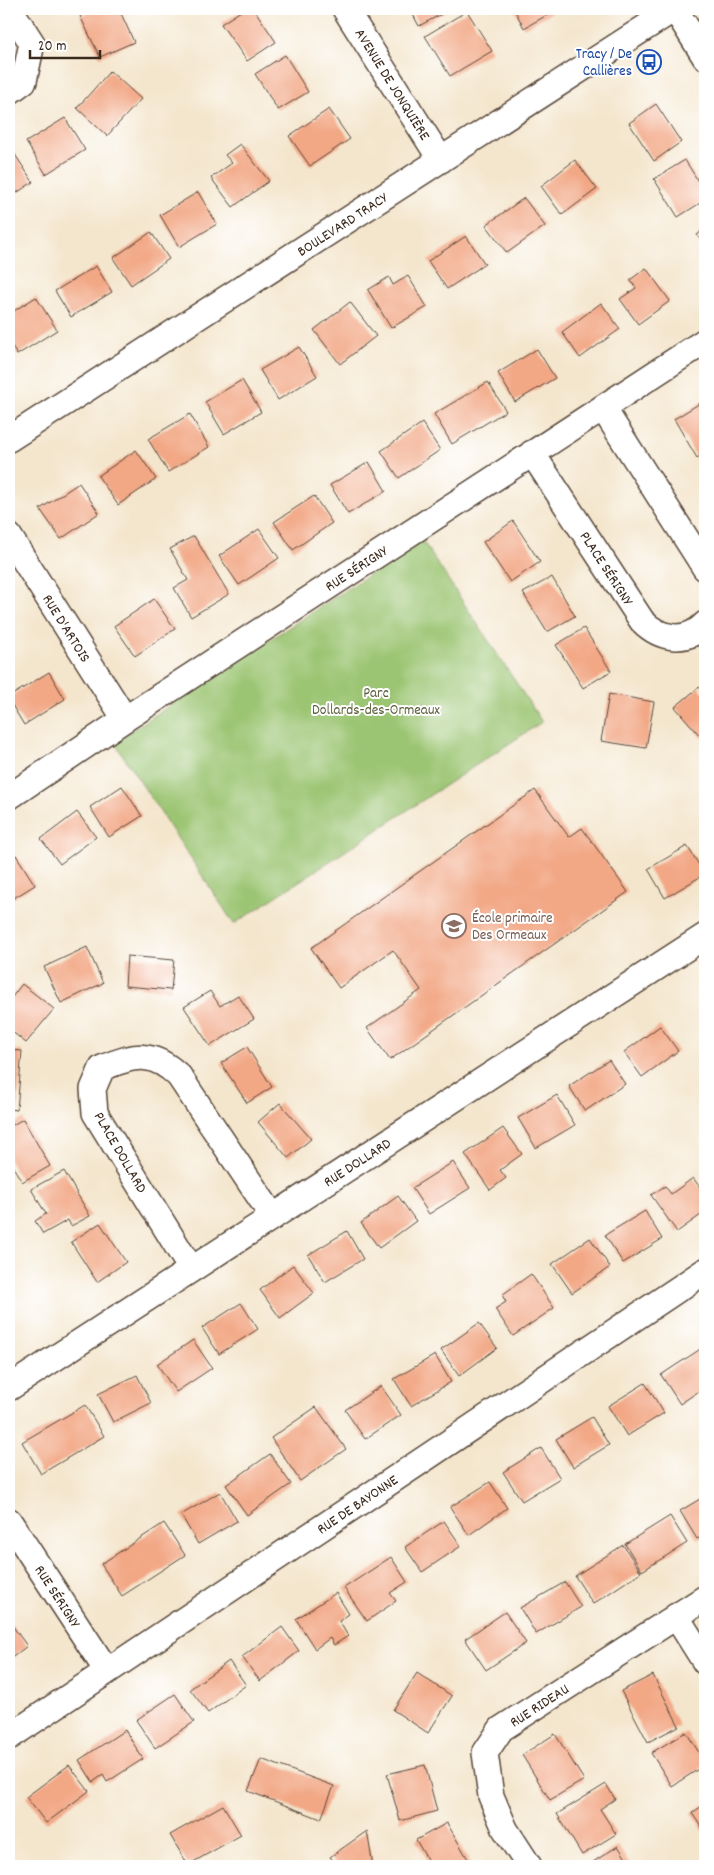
<svg xmlns="http://www.w3.org/2000/svg" width="714" height="1875" font-family="Dekko,sans-serif">
	<style>
		.green { fill: #9bc572; stroke: #6b7848 }
		.building { fill: #f2a785 }
		.lines { fill: none; stroke-linecap: round; stroke-linejoin: round }
		.street-casing { stroke: #574638; stroke-width: 28 }
		.street { stroke: #fff; stroke-width: 25 }
		.labels { text-anchor: middle; stroke-width: 4; stroke-linejoin: round; paint-order: stroke }
		.transit-label { font-size: 15px; fill: #164399; stroke: #fff; text-anchor: end }
		.street-label { font-size: 15px; fill: #3b2a1e; stroke: #fff }
		.park-label { font-size: 15px; fill: #5d603b; stroke: #fff }
		.education-label { font-size: 15px; fill: #785e54; stroke: #fff; text-anchor: start }
	</style>
	<rect width="100%" height="100%" fill="#fff"/>
	<filter id="ink" filterUnits="userSpaceOnUse"><feTurbulence type="fractalNoise" baseFrequency=".02" numOctaves="2"/><feDisplacementMap in="SourceGraphic" scale="10" xChannelSelector="R" yChannelSelector="G"/><feConvolveMatrix kernelMatrix="1 2 1 2 8 2 1 2 1" color-interpolation-filters="sRGB"/></filter>
	<filter id="wash" filterUnits="userSpaceOnUse"><feTurbulence type="fractalNoise" baseFrequency=".0096" numOctaves="4" result="noise"/><feDisplacementMap in="SourceGraphic" scale="20" xChannelSelector="R" yChannelSelector="G"/><feGaussianBlur stdDeviation="1.12" result="paint"/><feColorMatrix in="noise" values="0 0 0 0 0 0 0 0 0 0 0 0 0 0 0 0 0 1.4 0 .05"/><feComposite in="paint" operator="in"/></filter>
	<g filter="url(#wash)">
		<rect width="100%" height="100%" fill="#f4e6cd"/>
		<!-- green -->
		<path class="green" d="M422,540L542,722L234,924L114,742Z"/>
		<g id="blocks">
			<!-- building -->
			<path class="building" d="M95,9H119L134,42L100,57L80,16Z
				M244,9H254L276,42L247,61L221,24Z
				M410,9H451L419,26Z
				M514,9H558L524,28Z
				M467,11L492,51L450,76L425,36Z
				M285,55L308,92L278,110L255,74Z
				M110,71L141,99L107,136L77,108Z
				M656,104L681,142L654,161L629,123Z
				M329,109L350,139L310,166L289,136Z
				M65,118L85,150L46,174L26,142Z
				M240,144L269,181L233,207L211,178L232,163L225,155Z
				M12,150L33,182L9,198V152Z
				M575,160L597,189L562,215L541,186Z
				M685,160L705,192V200L678,217L654,179Z
				M198,192L217,224L179,247L160,215Z
				M524,198L545,226L507,253L486,225Z
				M705,229V246L697,235Z
				M151,232L169,259L131,285L113,258Z
				M466,236L485,264L447,289L428,261Z
				M96,266L112,292L71,317L55,291Z
				M646,268L670,301L638,324L620,299L636,288L630,280Z
				M408,276L427,307L391,328L368,290L389,277L393,285Z
				M36,297L57,330L17,355L9,341V314Z
				M350,302L376,336L340,364L314,330Z
				M601,303L620,329L580,358L562,332Z
				M299,347L317,376L278,400L260,370Z
				M537,349L555,378L515,402L498,373Z
				M242,380L261,412L224,434L205,402Z
				M488,382L506,411L452,444L434,414Z
				M702,402L705,408V453L697,458L674,419Z
				M190,414L209,447L168,472L148,439Z
				M422,423L440,450L399,478L381,451Z
				M136,450L156,479L118,505L98,476Z
				M369,462L386,491L348,514L330,485Z
				M79,483L99,513L61,539L40,509Z
				M314,496L332,523L293,550L274,522Z
				M513,521L540,562L510,582L483,542Z
				M259,529L279,558L239,585L219,556Z
				M194,536L229,594L191,617L174,588L188,580L170,549Z
				M552,577L575,616L547,632L523,593Z
				M154,599L175,629L135,656L114,626Z
				M584,628L611,671L583,688L556,645Z
				M49,672L65,699L24,725L9,700V697Z
				M699,687L705,694V735L702,738L675,707Z
				M609,694L654,702L646,748L601,741Z
				M122,786L142,816L109,837L90,807Z
				M535,790L569,837L582,828L628,892L390,1060L367,1028L421,990L393,950L339,988L311,948Z
				M77,812L96,837L60,864L41,839Z
				M687,846L705,874L665,898L648,869Z
				M16,855L35,885L9,901V860Z
				M87,947L103,983L61,1003L44,967Z
				M127,956L174,960L171,990L125,986Z
				M22,984L54,1009L26,1043L9,1029V1001Z
				M210,991L220,1006L238,995L254,1019L210,1046L184,1007Z
				M660,1026L678,1051L642,1077L624,1052Z
				M247,1047L272,1087L247,1103L221,1063Z
				M9,1050L22,1051L17,1110L9,1109Z
				M609,1060L625,1084L585,1111L569,1086Z
				M557,1095L575,1125L536,1148L518,1118Z
				M280,1103L311,1139L288,1158L258,1122Z
				M23,1119L50,1166L22,1182L9,1160V1127Z
				M503,1128L522,1154L500,1170L506,1178L490,1190L465,1154Z
				M453,1162L470,1188L429,1214L412,1188Z
				M64,1171L90,1216L71,1226L68,1220L43,1234L35,1221L46,1214L31,1189Z
				M693,1178L705,1194V1212L677,1232L651,1195L665,1186L671,1194Z
				M398,1196L416,1221L379,1248L361,1223Z
				M645,1211L662,1239L623,1263L605,1235Z
				M100,1223L126,1262L97,1282L71,1242Z
				M347,1231L363,1259L325,1282L308,1255Z
				M590,1238L610,1267L572,1293L552,1264Z
				M293,1265L314,1293L280,1318L260,1290Z
				M531,1274L554,1308L513,1336L495,1309L506,1302L502,1295Z
				M241,1303L258,1329L219,1354L202,1328Z
				M479,1323L497,1348L459,1376L441,1350Z
				M193,1340L212,1368L176,1392L157,1364Z
				M702,1348L705,1353V1387L680,1404L661,1375Z
				M435,1355L451,1382L411,1406L394,1379Z
				M137,1375L151,1403L113,1422L98,1394Z
				M645,1383L664,1413L627,1436L608,1406Z
				M381,1386L401,1415L365,1439L345,1410Z
				M85,1405L104,1436L41,1474L22,1442Z
				M316,1407L346,1449L300,1481L271,1438Z
				M592,1417L609,1445L573,1467L556,1439Z
				M541,1448L560,1478L522,1501L503,1472Z
				M270,1454L291,1484L247,1515L226,1485Z
				M490,1482L507,1508L469,1535L450,1507Z
				M220,1492L237,1521L198,1544L181,1515Z
				M705,1496V1535L697,1539L680,1511Z
				M670,1516L687,1543L642,1571L625,1544Z
				M444,1521L461,1546L422,1572L405,1547Z
				M164,1523L185,1555L122,1596L101,1564Z
				M623,1545L641,1572L593,1604L575,1576Z
				M391,1557L407,1582L390,1593L396,1601L367,1621L344,1588Z
				M565,1582L581,1607L536,1634L520,1608Z
				M336,1593L349,1614L339,1621L348,1636L334,1645L330,1638L315,1649L296,1619Z
				M505,1612L526,1643L486,1670L465,1639Z
				M9,1621L27,1646L9,1660Z
				M282,1627L299,1651L260,1681L242,1657Z
				M229,1661L246,1685L208,1713L190,1689Z
				M417,1673L452,1696L428,1733L393,1710Z
				M653,1675L679,1726L648,1742L621,1691Z
				M175,1694L194,1722L155,1748L136,1720Z
				M125,1730L143,1759L107,1782L103,1775L93,1782L79,1760Z
				M686,1732L705,1762V1765L672,1786L651,1753Z
				M555,1734L584,1780L550,1800L522,1755Z
				M261,1759L334,1786L321,1819L248,1791Z
				M69,1765L89,1791L46,1823L26,1797Z
				M425,1765L437,1811L400,1821L387,1774Z
				M606,1784L615,1799L600,1809L616,1834L582,1855L557,1814Z
				M705,1804V1833L692,1813Z
				M223,1805L241,1835L188,1865L170,1835Z
				M447,1823L472,1866H431L416,1840Z
				M367,1831L373,1866H338L330,1857Z
				M618,1846L631,1866H592L590,1864Z"/>
		</g>
	</g>
	<g filter="url(#ink)">
		<use href="#blocks" fill-opacity="0" stroke="#574638" stroke-width="1"/>
		<g class="lines">
			<defs>
				<path id="street" d="M345,9L441,160
					M675,9L705,57
					M9,92L24,81L32,43L10,9
					M603,408L705,568
					M9,439L674,9
					M532,453L642,621C660,639 686,644 705,624
					M9,536L125,719
					M9,797L125,719L705,341
					M191,1269L95,1113L93,1089L102,1068C134,1055 152,1050 179,1076L273,1217
					M9,1388L705,936
					M9,1521L107,1671
					M676,1616L705,1662
					M9,1737L705,1271
					M529,1866L505,1829L491,1796L485,1753L501,1729L705,1598"/>
			</defs>
			<!-- street casing -->
			<use href="#street" class="street-casing"/>
			<!-- street -->
			<use href="#street" class="street"/>
		</g>
	</g>
	<!-- icons -->
	<defs>
		<symbol id="bus-ring" viewBox="-11 -11 22 22"><circle r="9.5" fill="#fff" stroke="#1a4fb4" stroke-width="1.5"/><path d="M-5-6H5V4H4V6H2V4H-2V6H-4V4H-5ZM-3.5-4V0h7V-4ZM-3.5 1.2v1.5H-2V1.2ZM2 1.2v1.5H3.5V1.2Z" fill="#1a4fb4"/></symbol>
		<symbol id="school-ring" viewBox="-11 -11 22 22"><circle r="9.5" fill="#fff" stroke="#8d6e63" stroke-width="1.5"/><path d="M0-5L7-2L0 1L-7-2ZM-4 1L0 2.5L4 1V4Q0 6-4 4Z" fill="#8d6e63"/></symbol>
	</defs>
	<g fill-rule="evenodd">
		<use href="#bus-ring" x="635" y="48" width="28" height="28"/>
		<use href="#school-ring" x="440" y="912" width="28" height="28"/>
	</g>
	<g class="labels">
		<!-- transit labels -->
		<g class="transit-label">
			<text x="632" y="58">Tracy / De<tspan x="632" dy="17">Callières</tspan></text>
		</g>
		<!-- street labels -->
		<g class="street-label">
			<text transform="translate(393 84) rotate(58)" y="5">AVENUE DE JONQUIÈRE</text>
			<text transform="translate(342 224) rotate(-33)" y="5">BOULEVARD TRACY</text>
			<text transform="translate(356 568) rotate(-33)" y="5">RUE SÉRIGNY</text>
			<text transform="translate(607 568) rotate(57)" y="5">PLACE SÉRIGNY</text>
			<text transform="translate(67 628) rotate(58)" y="5">RUE D'ARTOIS</text>
			<text transform="translate(121 1152) rotate(60)" y="5">PLACE DOLLARD</text>
			<text transform="translate(357 1162) rotate(-33)" y="5">RUE DOLLARD</text>
			<text transform="translate(357 1504) rotate(-34)" y="5">RUE DE BAYONNE</text>
			<text transform="translate(58 1596) rotate(57)" y="5">RUE SÉRIGNY</text>
			<text transform="translate(539 1705) rotate(-33)" y="5">RUE RIDEAU</text>
		</g>
		<!-- park labels -->
		<g class="park-label">
			<text x="376" y="697">Parc<tspan x="376" dy="17">Dollards-des-Ormeaux</tspan></text>
		</g>
		<!-- education labels -->
		<g class="education-label">
			<text x="472" y="922">École primaire<tspan x="472" dy="17">Des Ormeaux</tspan></text>
		</g>
	</g>
	<!-- margin -->
	<rect width="714" height="1875" fill="none" stroke="#fff" stroke-width="30"/>
	<!-- scale -->
	<path d="M30 50v8h70v-8" fill="none" stroke="#3b2a1e" stroke-width="2.5"/>
	<text x="38" y="50" font-size="15" fill="#3b2a1e" stroke="#ffffff" stroke-width="4" paint-order="stroke">20 m</text>
</svg>
